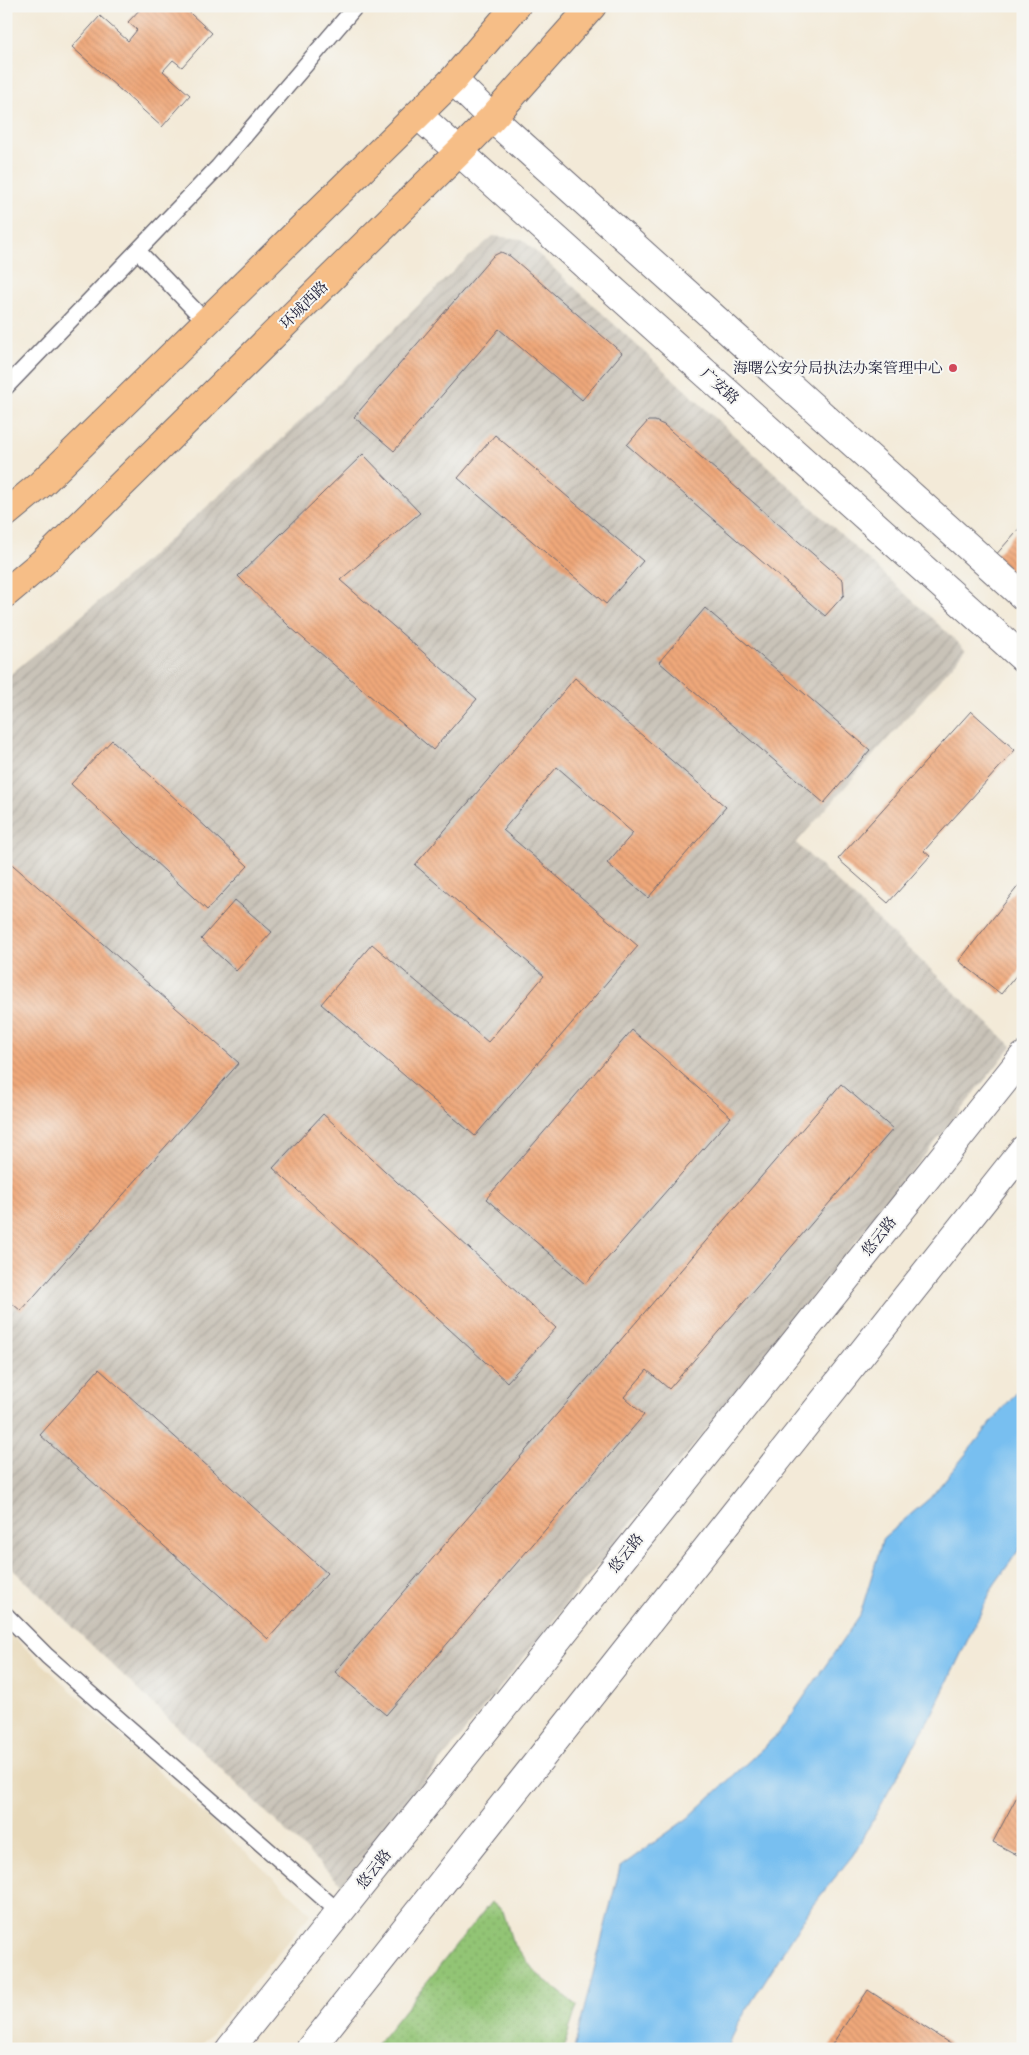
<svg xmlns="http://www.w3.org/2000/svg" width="1029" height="2055" font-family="'Libre Bodoni','Noto Serif SC',serif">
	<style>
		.built { fill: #e8d9ba }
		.industrial { fill: url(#industrial-furrows) }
		.green { fill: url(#green-dots); stroke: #5a7358 }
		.water { fill: #78bff0; stroke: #4d7096 }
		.building { fill: url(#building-back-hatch) }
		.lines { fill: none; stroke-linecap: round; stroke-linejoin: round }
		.service-casing { stroke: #6b6872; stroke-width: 18 }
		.tertiary-casing { stroke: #6b6872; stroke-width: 30 }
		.primary-casing { stroke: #6b6872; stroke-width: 30 }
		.service { stroke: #fff; stroke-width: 15 }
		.tertiary { stroke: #fff; stroke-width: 28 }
		.primary { stroke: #f6be87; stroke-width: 28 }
		.poi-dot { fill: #d1495b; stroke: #f6f6f2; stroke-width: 2 }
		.labels { text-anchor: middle; stroke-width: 4; stroke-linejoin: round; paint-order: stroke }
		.street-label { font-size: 15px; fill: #22223b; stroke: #f6f6f2 }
		.poi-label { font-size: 15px; fill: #22223b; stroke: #f6f6f2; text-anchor: end }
	</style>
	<defs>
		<pattern id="industrial-furrows" width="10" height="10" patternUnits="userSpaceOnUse" patternTransform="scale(1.25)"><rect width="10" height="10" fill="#c9c3b8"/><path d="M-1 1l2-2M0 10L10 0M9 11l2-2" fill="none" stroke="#aca79f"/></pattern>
		<pattern id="green-dots" width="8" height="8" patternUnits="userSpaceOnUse" patternTransform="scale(1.25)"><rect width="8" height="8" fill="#92c474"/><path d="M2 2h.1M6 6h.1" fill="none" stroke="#7ea865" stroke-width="1.8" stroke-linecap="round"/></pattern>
		<pattern id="building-back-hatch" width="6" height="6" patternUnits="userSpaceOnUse" patternTransform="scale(1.25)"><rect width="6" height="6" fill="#efa87a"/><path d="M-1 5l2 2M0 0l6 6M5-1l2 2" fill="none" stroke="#cd906a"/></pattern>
	</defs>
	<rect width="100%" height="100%" fill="#f6f6f2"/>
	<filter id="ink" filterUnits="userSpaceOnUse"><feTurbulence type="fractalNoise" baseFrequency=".02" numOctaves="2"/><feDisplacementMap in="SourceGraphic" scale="10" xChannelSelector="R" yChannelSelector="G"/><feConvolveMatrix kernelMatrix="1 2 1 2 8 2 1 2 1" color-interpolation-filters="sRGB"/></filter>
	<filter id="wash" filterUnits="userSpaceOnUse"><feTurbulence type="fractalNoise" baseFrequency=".0096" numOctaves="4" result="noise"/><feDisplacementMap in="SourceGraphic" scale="20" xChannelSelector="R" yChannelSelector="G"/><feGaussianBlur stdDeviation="1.12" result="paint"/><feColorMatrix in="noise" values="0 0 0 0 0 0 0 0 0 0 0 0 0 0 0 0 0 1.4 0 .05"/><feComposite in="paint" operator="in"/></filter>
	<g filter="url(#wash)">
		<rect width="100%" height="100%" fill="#f3ead8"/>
		<!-- built -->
		<path class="built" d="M6,1630L311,1913L199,2049H6Z"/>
		<!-- industrial -->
		<path class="industrial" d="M493,236L522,239L966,650L796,843L1012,1046L342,1885L6,1563V678L97,603L258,462L462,263Z"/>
		<!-- green -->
		<path class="green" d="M491,1902L503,1911L512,1941L535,1972L577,2006L563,2049H373Z"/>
		<!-- water -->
		<path class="water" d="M1023,1384V1544L994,1585L932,1714L853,1855L812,1906L737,2025L728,2049H574L620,1867L688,1818L780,1732L860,1615L883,1538L930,1498Z"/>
		<g id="blocks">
			<!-- building -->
			<path class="building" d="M143,6H182L212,33L182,67L173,60L163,71L190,95L162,127L72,47L100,16L128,41L137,30L128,22Z
				M501,252L510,256L622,353L582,400L499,329L394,451L354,417L493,256Z
				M648,421H655L664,425L843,580L844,595L825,616L627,445Z
				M495,435L643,561L606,604L458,478Z
				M363,454L420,513L340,580L477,699L433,750L290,627L238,576Z
				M1023,524V583L994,557Z
				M705,608L870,750L824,803L659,662Z
				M575,678L726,807L648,898L607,863L633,833L557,767L503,830L638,946L475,1136L321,1004L372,944L488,1042L544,976L415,865Z
				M971,711L1015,750L924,851L930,856L888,903L838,859Z
				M112,740L248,866L207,910L71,784Z
				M6,859L239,1063L21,1311L6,1298Z
				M1023,880V967L1001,994L959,961Z
				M235,900L272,932L236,971L201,939Z
				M632,1030L731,1117L585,1284L486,1199Z
				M841,1084L893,1129L669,1389L647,1370L624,1397L644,1415L386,1715L335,1672Z
				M323,1114L556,1328L507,1382L273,1168Z
				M99,1369L327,1573L268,1639L40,1435Z
				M1023,1785V1858L993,1842Z
				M868,1990L958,2049H829Z"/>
		</g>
	</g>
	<g filter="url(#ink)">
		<use href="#blocks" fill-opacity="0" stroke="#6b6872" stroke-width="1"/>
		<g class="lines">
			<defs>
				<path id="service" d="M138,251L206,322
					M6,387L218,167L356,6
					M6,1615L47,1656L339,1912"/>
				<path id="tertiary" d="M453,80L492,118L1023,596
					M418,115L1023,658
					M230,2049L1023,1057
					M310,2049L1023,1150"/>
				<path id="primary" d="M6,513L41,484L453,80L516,6
					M6,593L43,562L459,152L492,118L592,6"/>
			</defs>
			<!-- service casing -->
			<use href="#service" class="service-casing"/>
			<!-- tertiary casing -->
			<use href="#tertiary" class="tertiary-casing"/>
			<!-- primary casing -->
			<use href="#primary" class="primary-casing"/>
			<!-- service -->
			<use href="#service" class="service"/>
			<!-- tertiary -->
			<use href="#tertiary" class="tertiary"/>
			<!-- primary -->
			<use href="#primary" class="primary"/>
		</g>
	</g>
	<!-- markers -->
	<circle class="poi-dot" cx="953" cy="368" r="5"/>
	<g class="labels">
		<!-- street labels -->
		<g class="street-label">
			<text transform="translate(304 305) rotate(-45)" y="5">环城西路</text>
			<text transform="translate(720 386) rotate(42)" y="5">广安路</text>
			<text transform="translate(879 1236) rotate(-51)" y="5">悠云路</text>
			<text transform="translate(626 1553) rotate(-51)" y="5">悠云路</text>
			<text transform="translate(374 1869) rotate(-51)" y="5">悠云路</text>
		</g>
		<!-- poi labels -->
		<g class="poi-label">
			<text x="943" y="373">海曙公安分局执法办案管理中心</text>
		</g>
	</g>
	<!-- margin -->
	<rect width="1029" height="2055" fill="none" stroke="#f6f6f2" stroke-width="25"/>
</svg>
